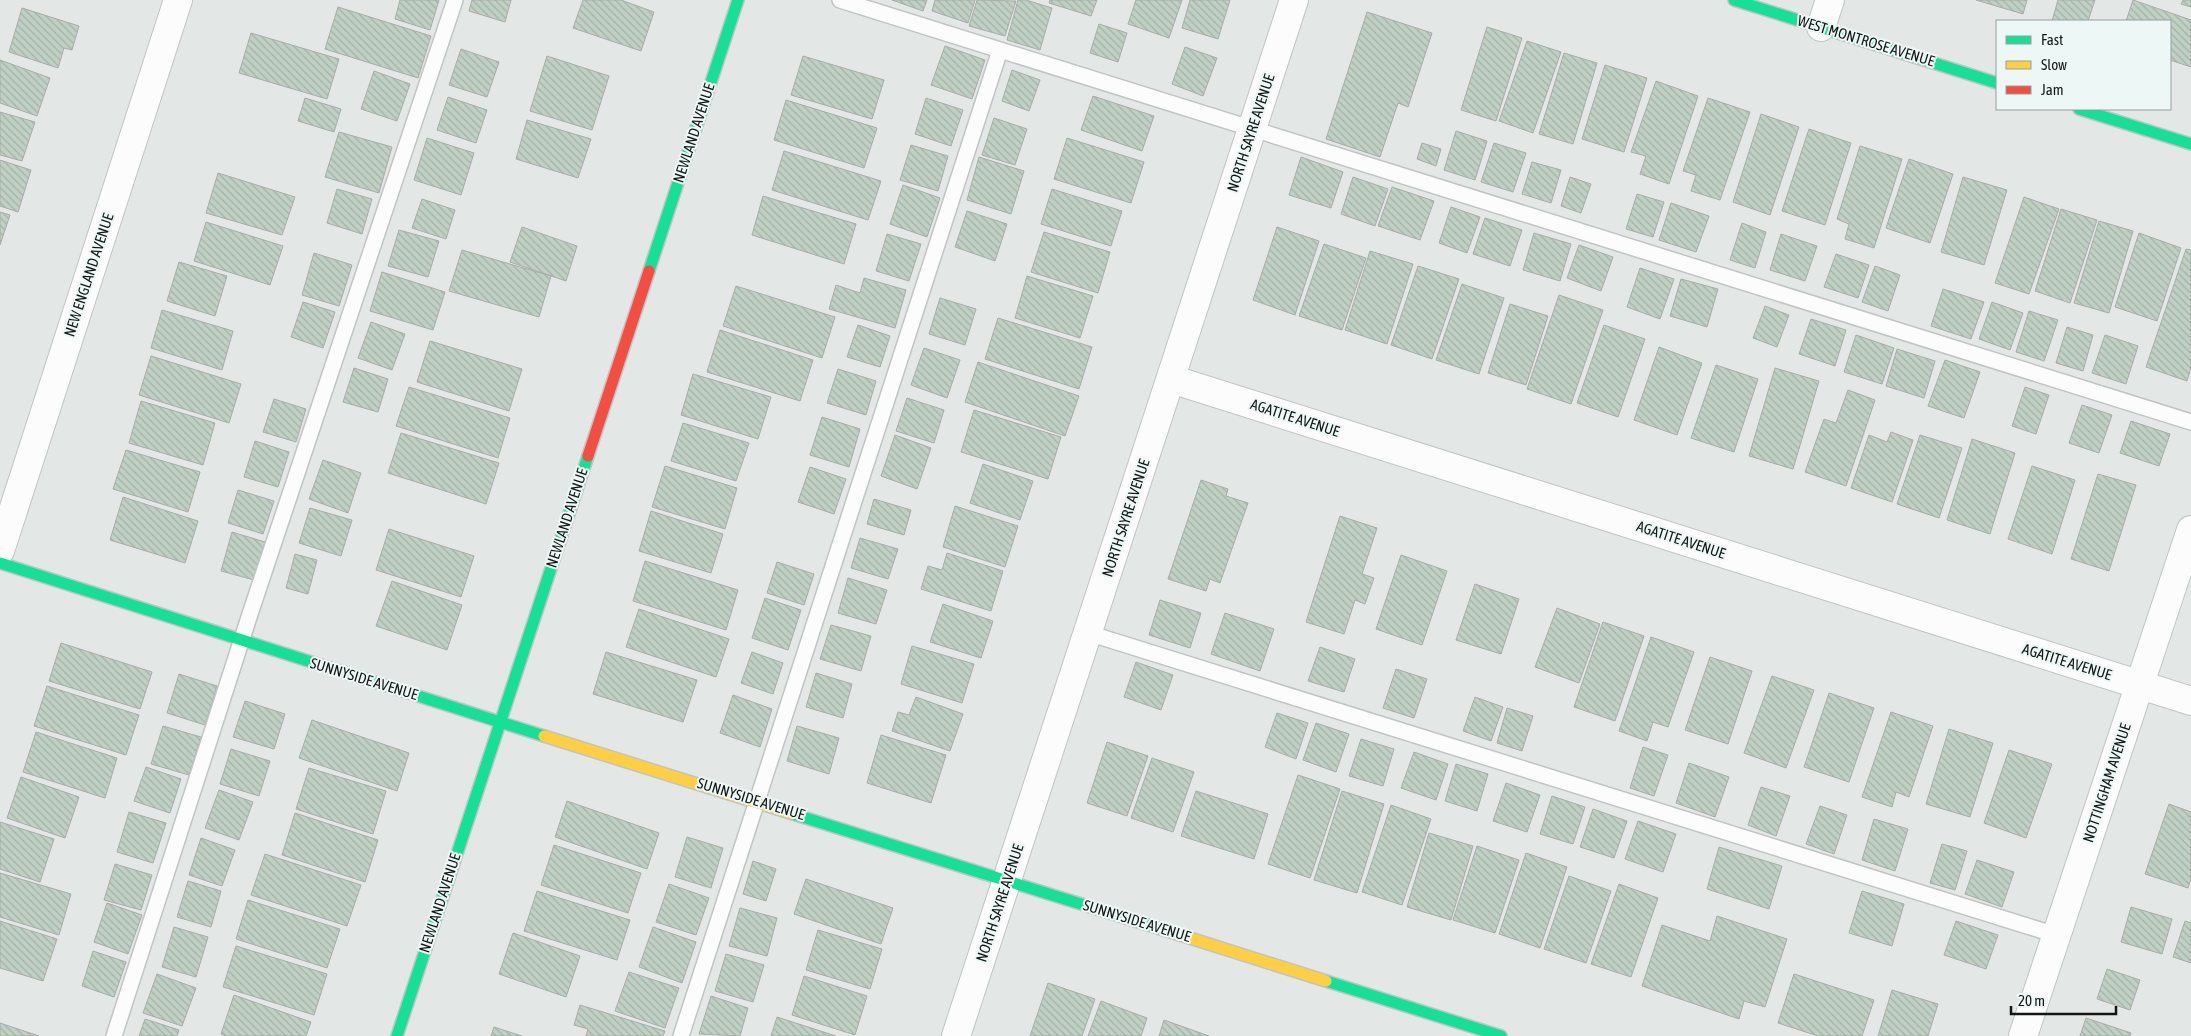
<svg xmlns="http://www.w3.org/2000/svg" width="2191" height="1036" font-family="'Asap Condensed',sans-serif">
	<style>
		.building { fill: url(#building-back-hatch); stroke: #a8acaa }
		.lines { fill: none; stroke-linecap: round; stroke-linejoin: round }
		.lane-casing { stroke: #c0c4c3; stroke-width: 18 }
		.street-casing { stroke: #c0c4c3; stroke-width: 30 }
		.fast-casing { stroke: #c0c4c3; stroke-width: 14 }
		.slow-casing { stroke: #c0c4c3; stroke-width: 14 }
		.jam-casing { stroke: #c0c4c3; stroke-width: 14 }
		.lane { stroke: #fbfcfb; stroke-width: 15 }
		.street { stroke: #fbfcfb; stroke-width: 28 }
		.fast { stroke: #16e098; stroke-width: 11 }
		.slow { stroke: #ffcf43; stroke-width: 11 }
		.jam { stroke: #f24e42; stroke-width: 11 }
		.labels { text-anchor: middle; stroke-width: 4; stroke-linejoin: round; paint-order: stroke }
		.street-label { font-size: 15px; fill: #121615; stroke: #edf8f6 }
	</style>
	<defs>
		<pattern id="building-back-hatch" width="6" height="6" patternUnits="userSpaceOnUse" patternTransform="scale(1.25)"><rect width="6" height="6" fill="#c0d0c4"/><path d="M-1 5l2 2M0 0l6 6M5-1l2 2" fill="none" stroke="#a4b2a8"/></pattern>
	</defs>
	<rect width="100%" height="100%" fill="#e3e8e7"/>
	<!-- building -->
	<path class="building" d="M400,0H439L430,30L395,19Z
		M472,0H511L505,22L469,11Z
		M583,0H621L654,12L641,51L573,28Z
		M892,0H927L923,11Z
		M935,0H975L968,23L932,11Z
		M977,0L1016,1L1005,36L969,26Z
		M1018,0H1026L1052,8L1040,50L1007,40Z
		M1050,0H1097L1091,16L1049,3Z
		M1136,0H1182L1169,38L1128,24Z
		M1190,0H1230L1218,39L1182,28Z
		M1976,0H2027L2023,14Z
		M2058,0H2095L2088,21H2052Z
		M2133,0L2191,20V67L2170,60V21H2126Z
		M2183,0H2191V7L2181,4Z
		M338,7L431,36L418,78L325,49Z
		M22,8L79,26L72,50L64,48L58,68L9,52Z
		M1367,12L1432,33L1408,107L1398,103L1380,157L1326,139Z
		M1099,24L1127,33L1118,62L1090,53Z
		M1487,27L1522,38L1496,121L1461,110Z
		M251,33L339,59L327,99L239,73Z
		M1527,41L1561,52L1533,133L1499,121Z
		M945,46L985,60L972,99L931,85Z
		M1185,47L1217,58L1203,96L1172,84Z
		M461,49L499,62L487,97L449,85Z
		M1564,53L1597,63L1573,144L1539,134Z
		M547,56L609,76L592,130L530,111Z
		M803,56L884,80L872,119L791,95Z
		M0,60L50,78L37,116L0,103Z
		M1605,65L1647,78L1624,152L1582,139Z
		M1012,70L1040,80L1029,111L1002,101Z
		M374,71L410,84L397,121L361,109Z
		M1656,81L1698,96L1669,184L1640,174L1646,156L1631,152Z
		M1093,96L1154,116L1142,151L1081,130Z
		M448,97L487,110L476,143L437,130Z
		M305,98L341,109L334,132L298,121Z
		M926,98L963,110L951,146L915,134Z
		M1708,98L1750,112L1720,200L1691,191L1696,175L1683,171Z
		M786,100L877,128L864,168L774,140Z
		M0,112L35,122L22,161L0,155Z
		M1761,114L1799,127L1770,215L1733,202Z
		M994,118L1027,129L1015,165L982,155Z
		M527,120L591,139L578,178L516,159Z
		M1809,129L1851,143L1825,225L1782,211Z
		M1456,131L1487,141L1475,180L1444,170Z
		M339,132L392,147L379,193L325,177Z
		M427,138L474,153L461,195L414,180Z
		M1067,138L1144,162L1131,203L1054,179Z
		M1422,143L1441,149L1436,166L1417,159Z
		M1494,143L1526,153L1513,192L1481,182Z
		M911,145L948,156L938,191L900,180Z
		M1860,146L1902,159L1874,248L1845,239L1849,224L1837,219Z
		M784,151L881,181L868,220L772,190Z
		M979,157L1024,171L1011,214L967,200Z
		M1301,157L1343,172L1331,208L1289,195Z
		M1909,159L1953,174L1930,243L1886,228Z
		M0,160L31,170L18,212L0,206Z
		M1532,162L1561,170L1551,203L1522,194Z
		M218,173L295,197L282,235L206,213Z
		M1353,177L1388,189L1375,226L1341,214Z
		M1570,177L1591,184L1581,213L1561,206Z
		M1963,177L2007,190L1984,265L1941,252Z
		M903,185L940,198L927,237L890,224Z
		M1392,187L1434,201L1420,240L1378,226Z
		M337,189L372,199L362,234L327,223Z
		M1052,189L1122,211L1111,246L1041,224Z
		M1637,194L1664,202L1653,237L1626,229Z
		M763,196L856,224L844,264L752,235Z
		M2024,197L2059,209L2029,294L1995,283Z
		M422,199L455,210L446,239L412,228Z
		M1671,203L1709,216L1696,252L1659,240Z
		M1451,207L1480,217L1467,253L1439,243Z
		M2061,209L2097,220L2070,303L2035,291Z
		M967,211L1007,224L995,261L955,247Z
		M0,212L10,215L0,245Z
		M1485,218L1522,230L1510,266L1473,254Z
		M2099,221L2133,231L2109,313L2074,303Z
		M206,222L283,246L270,285L194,261Z
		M1742,223L1766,232L1755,268L1730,260Z
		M522,227L577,246L566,281L510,262Z
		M1277,227L1319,241L1295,315L1253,300Z
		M399,230L439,241L428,277L388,266Z
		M1044,232L1110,252L1098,293L1031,272Z
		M1534,233L1571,244L1560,281L1523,270Z
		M2139,233L2181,248L2157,321L2115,307Z
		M887,234L921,244L909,281L876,271Z
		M1781,234L1817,246L1805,281L1770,270Z
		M1324,244L1366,258L1342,330L1299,316Z
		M1579,245L1613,257L1601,291L1567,278Z
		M2186,249L2191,250V368L2187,381L2146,367Z
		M462,250L551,276L539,317L449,291Z
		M1370,251L1413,264L1387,344L1345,330Z
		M314,253L352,265L339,306L302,295Z
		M1836,254L1869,265L1858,298L1824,287Z
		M179,262L227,276L215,316L167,301Z
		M1418,266L1459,279L1432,359L1391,345Z
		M1875,266L1900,275L1888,311L1862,302Z
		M1640,268L1674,279L1660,319L1627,307Z
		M382,272L445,292L433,330L370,311Z
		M1027,276L1093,296L1080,338L1015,318Z
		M864,278L906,290L895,328L829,309L836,285L860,293Z
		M1681,279L1718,289L1707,327L1670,316Z
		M1462,284L1504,298L1479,374L1436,360Z
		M736,286L835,317L822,358L723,326Z
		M1943,289L1984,302L1971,339L1931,326Z
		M1559,295L1603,310L1571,404L1527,389Z
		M940,298L976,309L965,345L929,334Z
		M303,302L335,312L323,348L291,337Z
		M1992,302L2023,313L2010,350L1979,339Z
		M1510,304L1548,316L1526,385L1488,373Z
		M1765,306L1789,315L1777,347L1753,338Z
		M162,310L233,331L222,370L151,348Z
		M2029,311L2058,320L2044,361L2016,352Z
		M998,318L1092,347L1079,389L985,359Z
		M1811,319L1846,330L1835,366L1799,354Z
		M371,322L405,334L392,370L358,358Z
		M858,325L890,336L880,367L847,357Z
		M1604,325L1645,339L1618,417L1577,403Z
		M2067,327L2093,335L2083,371L2056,363Z
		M720,330L813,360L800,401L707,372Z
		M1856,335L1894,348L1882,384L1844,372Z
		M2105,335L2138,346L2126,384L2092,373Z
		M430,341L522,369L509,411L417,382Z
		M1659,347L1702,363L1677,435L1634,420Z
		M924,348L960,360L947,398L911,385Z
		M1897,349L1935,361L1924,398L1886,386Z
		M151,356L241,384L229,423L139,395Z
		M1945,360L1980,372L1964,418L1928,406Z
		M978,362L1079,396L1065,436L965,402Z
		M1716,365L1758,379L1734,452L1691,438Z
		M354,368L388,379L378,412L343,402Z
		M1775,368L1819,381L1793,469L1749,456Z
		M838,369L876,381L866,415L827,403Z
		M693,374L771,397L758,439L681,415Z
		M409,387L510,418L498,458L396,426Z
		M2025,387L2049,395L2036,434L2012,426Z
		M1848,390L1875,400L1846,486L1805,472L1824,419L1836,423Z
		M907,398L944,410L934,443L896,431Z
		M274,399L306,409L296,442L263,432Z
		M141,401L215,423L203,465L129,443Z
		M2082,405L2112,415L2099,453L2069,443Z
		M974,410L1061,437L1048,479L961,452Z
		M822,417L860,429L849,467L810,455Z
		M2131,421L2170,434L2159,466L2120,453Z
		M683,423L749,443L736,481L671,461Z
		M1891,432L1913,440L1892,502L1851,488L1869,435L1887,442Z
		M401,433L499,463L486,504L388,473Z
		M895,435L931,448L917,489L881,476Z
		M1920,435L1962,448L1939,518L1897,504Z
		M1972,439L2015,453L1990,534L1947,520Z
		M255,441L289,452L278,487L244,477Z
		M126,450L200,472L188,512L113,489Z
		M323,460L361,473L348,513L309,499Z
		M983,464L1033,481L1020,520L970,503Z
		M665,466L737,488L725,529L652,507Z
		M2032,466L2075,480L2052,554L2008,539Z
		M810,467L846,479L834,514L798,502Z
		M2098,474L2136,485L2109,571L2071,559Z
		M1201,480L1228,489L1226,496L1248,503L1220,583L1210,579L1206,591L1168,579Z
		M238,490L274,501L263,534L228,523Z
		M123,497L198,521L185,563L110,540Z
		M874,499L911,510L904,535L867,524Z
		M955,506L1018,526L1005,567L943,547Z
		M310,508L352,520L341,556L299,543Z
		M651,511L723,534L711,573L639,551Z
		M1340,516L1377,528L1362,574L1374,578L1365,604L1355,600L1344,634L1306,622Z
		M389,529L474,556L461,597L376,570Z
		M232,532L265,542L254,580L221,571Z
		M860,538L898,549L888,579L851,568Z
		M947,553L1003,571L991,611L921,589L928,566L942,570Z
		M295,554L317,560L308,594L286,588Z
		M1401,555L1447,571L1422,645L1376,629Z
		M645,561L738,590L726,630L633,601Z
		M777,562L814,574L804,605L767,593Z
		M848,578L887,590L876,624L838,613Z
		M392,581L462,605L447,650L376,626Z
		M1475,584L1519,599L1501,654L1456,640Z
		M765,598L801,610L788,650L752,638Z
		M1160,600L1201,613L1190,648L1149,635Z
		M943,604L993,621L981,658L930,642Z
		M1557,608L1600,624L1579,683L1535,667Z
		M639,609L729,639L716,677L626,647Z
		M1225,613L1274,629L1260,671L1211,654Z
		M1603,622L1644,636L1615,721L1574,707Z
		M831,625L871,636L861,671L820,659Z
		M1651,637L1694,652L1668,727L1653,722L1647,741L1619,731Z
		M61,643L152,672L140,709L49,681Z
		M912,646L974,664L962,703L901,684Z
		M1320,647L1355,659L1344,692L1308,681Z
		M606,652L697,680L683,722L593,694Z
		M752,652L783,663L773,694L741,683Z
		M1710,657L1752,671L1728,744L1685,730Z
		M1136,662L1173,675L1161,710L1124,697Z
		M1396,669L1427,679L1414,718L1383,708Z
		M816,673L852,684L843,718L806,707Z
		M179,674L217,686L205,725L167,713Z
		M1772,676L1814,690L1786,768L1744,753Z
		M47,686L139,715L126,755L34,726Z
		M1829,693L1874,708L1849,782L1804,767Z
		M733,695L772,709L760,747L720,733Z
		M916,697L963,714L950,751L892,731L898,712L909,715Z
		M1475,697L1503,707L1491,741L1463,731Z
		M245,701L285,714L274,749L233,737Z
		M1507,708L1533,716L1522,751L1497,743Z
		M1891,712L1933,726L1909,797L1896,792L1892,807L1862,797Z
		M1277,713L1308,723L1296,759L1265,747Z
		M312,720L409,753L397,791L299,758Z
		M1316,723L1349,734L1336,772L1303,760Z
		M163,726L201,737L189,775L151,764Z
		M797,726L839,738L829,774L787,761Z
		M1949,729L1993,743L1970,817L1926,804Z
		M36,732L117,758L105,798L23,772Z
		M881,735L946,755L931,803L867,783Z
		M1361,739L1394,749L1383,786L1349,776Z
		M1107,742L1148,756L1127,816L1087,803Z
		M1643,747L1668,755L1654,796L1630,788Z
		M231,749L270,761L259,796L220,784Z
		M2009,750L2052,764L2026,838L1984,823Z
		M1414,752L1448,764L1436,800L1401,788Z
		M1152,758L1194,772L1173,832L1131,818Z
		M1689,763L1729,777L1715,817L1676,803Z
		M1456,764L1488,774L1477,811L1445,801Z
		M146,767L181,779L170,813L134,801Z
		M309,768L386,791L373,834L296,809Z
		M1298,775L1340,789L1310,878L1268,864Z
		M21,777L79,797L65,838L7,818Z
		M1506,783L1540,795L1527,832L1493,821Z
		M1761,787L1790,796L1776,836L1748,825Z
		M219,790L253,802L239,840L205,828Z
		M1196,791L1268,814L1254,859L1181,836Z
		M1342,791L1384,804L1357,893L1314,880Z
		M1552,796L1585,807L1573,844L1540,834Z
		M567,801L659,833L647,869L555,837Z
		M2169,804L2191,812V878L2188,888L2145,874Z
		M1391,805L1431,819L1402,905L1362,892Z
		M1820,806L1847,815L1834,854L1806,844Z
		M1593,809L1627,821L1614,858L1580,847Z
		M129,812L166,823L153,863L117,852Z
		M295,813L378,840L365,882L282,855Z
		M1874,819L1908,829L1895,871L1862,860Z
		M1638,821L1676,834L1663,872L1625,859Z
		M0,822L54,839L40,882L0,869Z
		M1429,833L1473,846L1451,920L1407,907Z
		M687,837L723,848L711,888L675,877Z
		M201,838L235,850L222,886L189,875Z
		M1942,844L1967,851L1955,890L1930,883Z
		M554,845L641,873L628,913L541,885Z
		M1477,846L1519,860L1495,933L1453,920Z
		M1719,847L1782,866L1769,909L1707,889Z
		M1526,853L1567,867L1540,948L1499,934Z
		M265,854L361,885L347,926L251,895Z
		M1977,860L2014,872L2002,907L1965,894Z
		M753,861L776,869L766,901L743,894Z
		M115,864L152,875L141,910L104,900Z
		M0,873L71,894L59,935L0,917Z
		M1569,876L1611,891L1586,963L1544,949Z
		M806,879L893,908L881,944L794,914Z
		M188,881L221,891L211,927L177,917Z
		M669,884L709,898L696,935L656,922Z
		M1619,884L1658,898L1631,977L1591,964Z
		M537,891L630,920L617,960L524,931Z
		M1862,891L1904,904L1892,946L1849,933Z
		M248,900L340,929L327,968L236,939Z
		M107,903L142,915L128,954L94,942Z
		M2131,907L2172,919L2162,954L2121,942Z
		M740,908L777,918L767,956L729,946Z
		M1717,916L1787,939L1765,1007L1744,1001L1739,1019L1642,986L1662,925L1710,941Z
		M0,921L57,939L43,981L0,968Z
		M1956,921L1998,935L1986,969L1944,955Z
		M2185,921L2191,923V963L2173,957Z
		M174,927L208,937L196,977L162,967Z
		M653,927L696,942L682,983L639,967Z
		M818,930L882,949L870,989L806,970Z
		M513,933L580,956L566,997L499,974Z
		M236,946L327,974L314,1015L223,987Z
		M93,951L126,962L114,997L82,986Z
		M726,954L764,965L753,1002L715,991Z
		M2107,969L2140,980L2130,1010L2097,999Z
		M629,972L679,988L665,1028L615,1011Z
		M157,974L196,988L182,1026L143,1013Z
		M1794,974L1874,1000L1862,1036H1818L1778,1023Z
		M804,976L867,996L855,1035L792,1015Z
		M1048,983L1095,999L1082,1036H1030Z
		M1892,990L1938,1004L1928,1036H1878Z
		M234,995L311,1022L306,1036H226L221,1034Z
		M711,996L748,1008L740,1036L699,1034Z
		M1101,1001L1147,1018L1141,1036H1088Z
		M580,1005L665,1031L663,1036H586L588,1029L574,1025Z
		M777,1017L836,1036H771Z
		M2086,1018L2131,1033L2130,1036H2080Z
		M145,1019L179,1030L177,1036H139Z
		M1164,1020L1209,1036H1159Z
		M0,1023L39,1036H0Z
		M494,1027L522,1036H491Z"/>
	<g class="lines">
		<defs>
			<path id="lane" d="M840,0L2191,422
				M1088,633L2056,935
				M114,1036L250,614L455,0
				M681,1036L1000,50"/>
			<path id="street" d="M1821,27L1830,0
				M1171,379L2191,701
				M0,551L178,0
				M956,1036L1294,0
				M2023,1036L2191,530"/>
			<path id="fast" d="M1734,0L1997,83
				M2079,109L2191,144
				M649,271L738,0
				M0,563L544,736
				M793,814L1177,934
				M1326,981L1501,1036
				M397,1036L588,456"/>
			<path id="slow" d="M544,736L793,814
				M1177,934L1326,981"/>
			<path id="jam" d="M588,456L649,271"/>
		</defs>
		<!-- lane casing -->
		<use href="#lane" class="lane-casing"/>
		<!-- street casing -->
		<use href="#street" class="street-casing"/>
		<!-- fast casing -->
		<use href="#fast" class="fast-casing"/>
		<!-- slow casing -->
		<use href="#slow" class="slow-casing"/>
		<!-- jam casing -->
		<use href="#jam" class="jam-casing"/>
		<!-- lane -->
		<use href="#lane" class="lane"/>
		<!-- street -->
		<use href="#street" class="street"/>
		<!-- fast -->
		<use href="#fast" class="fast"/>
		<!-- slow -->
		<use href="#slow" class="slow"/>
		<!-- jam -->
		<use href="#jam" class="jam"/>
	</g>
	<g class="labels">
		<!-- street labels -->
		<g class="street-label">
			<text transform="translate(1866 41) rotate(17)" y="5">WEST MONTROSE AVENUE</text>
			<text transform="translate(694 133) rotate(-72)" y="5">NEWLAND AVENUE</text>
			<text transform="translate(1251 133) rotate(-72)" y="5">NORTH SAYRE AVENUE</text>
			<text transform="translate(89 275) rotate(-72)" y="5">NEW ENGLAND AVENUE</text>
			<text transform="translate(1295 418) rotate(18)" y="5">AGATITE AVENUE</text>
			<text transform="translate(567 518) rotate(-72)" y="5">NEWLAND AVENUE</text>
			<text transform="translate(1126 518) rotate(-72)" y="5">NORTH SAYRE AVENUE</text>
			<text transform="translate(1681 540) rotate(18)" y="5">AGATITE AVENUE</text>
			<text transform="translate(2067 662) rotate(17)" y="5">AGATITE AVENUE</text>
			<text transform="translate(364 679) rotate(17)" y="5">SUNNYSIDE AVENUE</text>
			<text transform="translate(2107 783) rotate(-72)" y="5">NOTTINGHAM AVENUE</text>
			<text transform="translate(751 799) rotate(17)" y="5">SUNNYSIDE AVENUE</text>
			<text transform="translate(440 903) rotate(-72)" y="5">NEWLAND AVENUE</text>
			<text transform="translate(1000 903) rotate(-72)" y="5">NORTH SAYRE AVENUE</text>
			<text transform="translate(1137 921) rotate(17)" y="5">SUNNYSIDE AVENUE</text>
		</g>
	</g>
	<!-- legend -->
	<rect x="1996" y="20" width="175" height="90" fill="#edf8f6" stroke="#959e9c"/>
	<rect x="2006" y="36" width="25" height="8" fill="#16e098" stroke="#959e9c"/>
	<text x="2041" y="45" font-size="15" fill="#121615">Fast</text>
	<rect x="2006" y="61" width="25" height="8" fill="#ffcf43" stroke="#959e9c"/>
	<text x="2041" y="70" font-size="15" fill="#121615">Slow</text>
	<rect x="2006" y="86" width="25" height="8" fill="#f24e42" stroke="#959e9c"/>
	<text x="2041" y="95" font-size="15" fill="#121615">Jam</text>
	<!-- scale -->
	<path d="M2011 1006v8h105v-8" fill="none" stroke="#121615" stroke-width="2.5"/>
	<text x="2018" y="1006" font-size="15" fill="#121615" stroke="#edf8f6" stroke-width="4" paint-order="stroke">20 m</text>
</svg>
